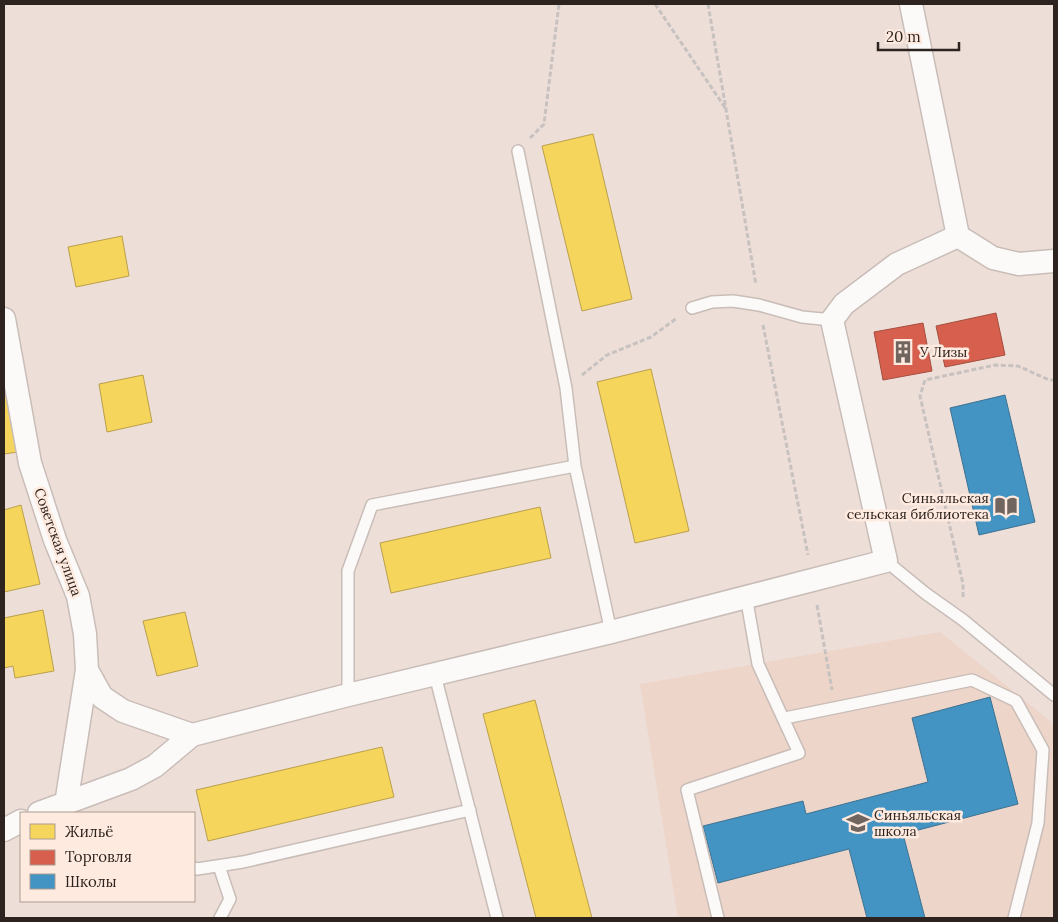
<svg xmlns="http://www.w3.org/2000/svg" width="1058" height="922" font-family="Lora,serif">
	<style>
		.built { fill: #eed5c9 }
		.homes { fill: #f6d55c; stroke: #baa04a }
		.shops { fill: #d6604d; stroke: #a44e3f }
		.schools { fill: #4393c3; stroke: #3d7292 }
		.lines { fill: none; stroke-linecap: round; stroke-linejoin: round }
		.service-casing { stroke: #c9bdb8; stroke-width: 14 }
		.minor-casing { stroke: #c9bdb8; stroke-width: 25 }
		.path { stroke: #c7c2c0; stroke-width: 3; stroke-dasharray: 5 2.5; stroke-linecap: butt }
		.service { stroke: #fcfaf9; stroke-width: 11 }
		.minor { stroke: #fcfaf9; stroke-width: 22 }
		.labels { text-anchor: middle; stroke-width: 5; stroke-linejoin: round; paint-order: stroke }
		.poi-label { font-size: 14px; fill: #2e241f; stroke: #ffeadf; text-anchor: start }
		.street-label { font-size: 14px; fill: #2e241f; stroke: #ffeadf }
	</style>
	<rect width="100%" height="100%" fill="#edded8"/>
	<!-- built -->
	<path class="built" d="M940,632L1050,721L1054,727V918H678L640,684Z"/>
	<!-- homes -->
	<path class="homes" d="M593,134L632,299L582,311L542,146Z
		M122,236L129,276L76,287L68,247Z
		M651,369L689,531L635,543L597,382Z
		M143,375L152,422L107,432L99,384Z
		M4,383L18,452L4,454Z
		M21,505L40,584L4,592V510Z
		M540,507L551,558L391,593L380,543Z
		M43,610L54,671L15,678L13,666L4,668V618Z
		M185,612L198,666L157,676L143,621Z
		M535,700L592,918H536L483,714Z
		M382,747L394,797L208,841L196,790Z"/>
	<!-- shops -->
	<path class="shops" d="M996,313L1005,355L945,367L936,326Z
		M923,323L932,371L883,380L874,332Z"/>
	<!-- schools -->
	<path class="schools" d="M1005,395L1035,522L979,535L950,408Z
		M990,697L1018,804L903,834L925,918H867L849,849L718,883L703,826L803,801L806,814L928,782L912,718Z"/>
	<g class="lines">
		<defs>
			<path id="service" d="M518,151L566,388L575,466L611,632
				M692,308L712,302L733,301L759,305L802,317L832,320
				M886,561L925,593L963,620L1054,695
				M435,675L497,918
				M348,695V571L372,505L575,466
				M785,718L972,680L1016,701L1043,750L1038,823L1014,918
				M219,866L230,899L220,918
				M194,868L197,869L243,862L470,810
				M718,918L687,790L799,753L758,664L746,596"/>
			<path id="minor" d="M911,4L958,236L993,258L1019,264L1054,261
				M4,319L30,463L55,540L78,596L85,634L87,670L102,697L123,711L192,735
				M66,804L87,670
				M39,813L131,779L155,766L192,735L348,695L611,632L886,561L832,320L844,304L897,264L958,236
				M4,830L21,821"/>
		</defs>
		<!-- service casing -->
		<use href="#service" class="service-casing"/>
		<!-- minor casing -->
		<use href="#minor" class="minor-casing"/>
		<!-- path -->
		<path class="path" d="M655,4L726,109
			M708,4L756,285
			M530,138L544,124L559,4
			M763,325L808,555
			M582,375L607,355L651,337L677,318
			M963,597V584L920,396L925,380L995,365L1018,366L1049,380H1054
			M817,605L832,690"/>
		<!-- service -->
		<use href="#service" class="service"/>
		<!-- minor -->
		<use href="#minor" class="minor"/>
	</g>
	<!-- icons -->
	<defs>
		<symbol id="building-bare" viewBox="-9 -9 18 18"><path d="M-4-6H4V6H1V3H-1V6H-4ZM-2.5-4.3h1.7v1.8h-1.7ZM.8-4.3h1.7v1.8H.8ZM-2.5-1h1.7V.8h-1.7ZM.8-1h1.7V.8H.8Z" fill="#716560" stroke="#ffeadf" stroke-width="2.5" paint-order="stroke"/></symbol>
		<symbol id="library-bare" viewBox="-9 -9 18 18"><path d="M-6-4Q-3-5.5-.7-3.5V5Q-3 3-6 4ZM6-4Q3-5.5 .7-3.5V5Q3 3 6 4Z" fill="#716560" stroke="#ffeadf" stroke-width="2.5" paint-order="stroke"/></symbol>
		<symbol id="school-bare" viewBox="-9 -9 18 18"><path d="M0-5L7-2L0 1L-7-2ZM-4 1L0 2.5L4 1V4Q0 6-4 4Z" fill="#716560" stroke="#ffeadf" stroke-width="2.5" paint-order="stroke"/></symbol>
	</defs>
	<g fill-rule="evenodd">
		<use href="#building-bare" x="887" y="336" width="32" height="32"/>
		<use href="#library-bare" x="990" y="490" width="32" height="32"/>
		<use href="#school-bare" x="842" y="807" width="32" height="32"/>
	</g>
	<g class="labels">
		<!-- poi labels -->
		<g class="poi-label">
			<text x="920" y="357">У Лизы</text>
			<text x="989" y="503" text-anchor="end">Синьяльская<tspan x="989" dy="16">сельская библиотека</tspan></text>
			<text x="874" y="820">Синьяльская<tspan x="874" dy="16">школа</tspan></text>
		</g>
		<!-- street labels -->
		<g class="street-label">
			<text transform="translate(58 542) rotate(70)" y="5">Советская улица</text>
		</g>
	</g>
	<!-- border -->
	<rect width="1058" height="922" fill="none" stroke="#2e241f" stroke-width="10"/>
	<!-- legend -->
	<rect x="20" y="812" width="175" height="90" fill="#ffeadf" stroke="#ab9b92"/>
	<rect x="30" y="824" width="25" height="15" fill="#f6d55c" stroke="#ab9b92"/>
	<text x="65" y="837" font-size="15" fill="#2e241f">Жильё</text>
	<rect x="30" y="850" width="25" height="15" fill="#d6604d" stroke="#ab9b92"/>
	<text x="65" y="862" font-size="15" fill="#2e241f">Торговля</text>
	<rect x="30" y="874" width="25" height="15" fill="#4393c3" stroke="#ab9b92"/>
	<text x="65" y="887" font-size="15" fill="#2e241f">Школы</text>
	<!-- scale -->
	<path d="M878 42v8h81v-8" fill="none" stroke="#2e241f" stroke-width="2.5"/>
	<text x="886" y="42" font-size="15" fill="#2e241f" stroke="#ffeadf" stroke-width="4" paint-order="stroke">20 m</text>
</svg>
